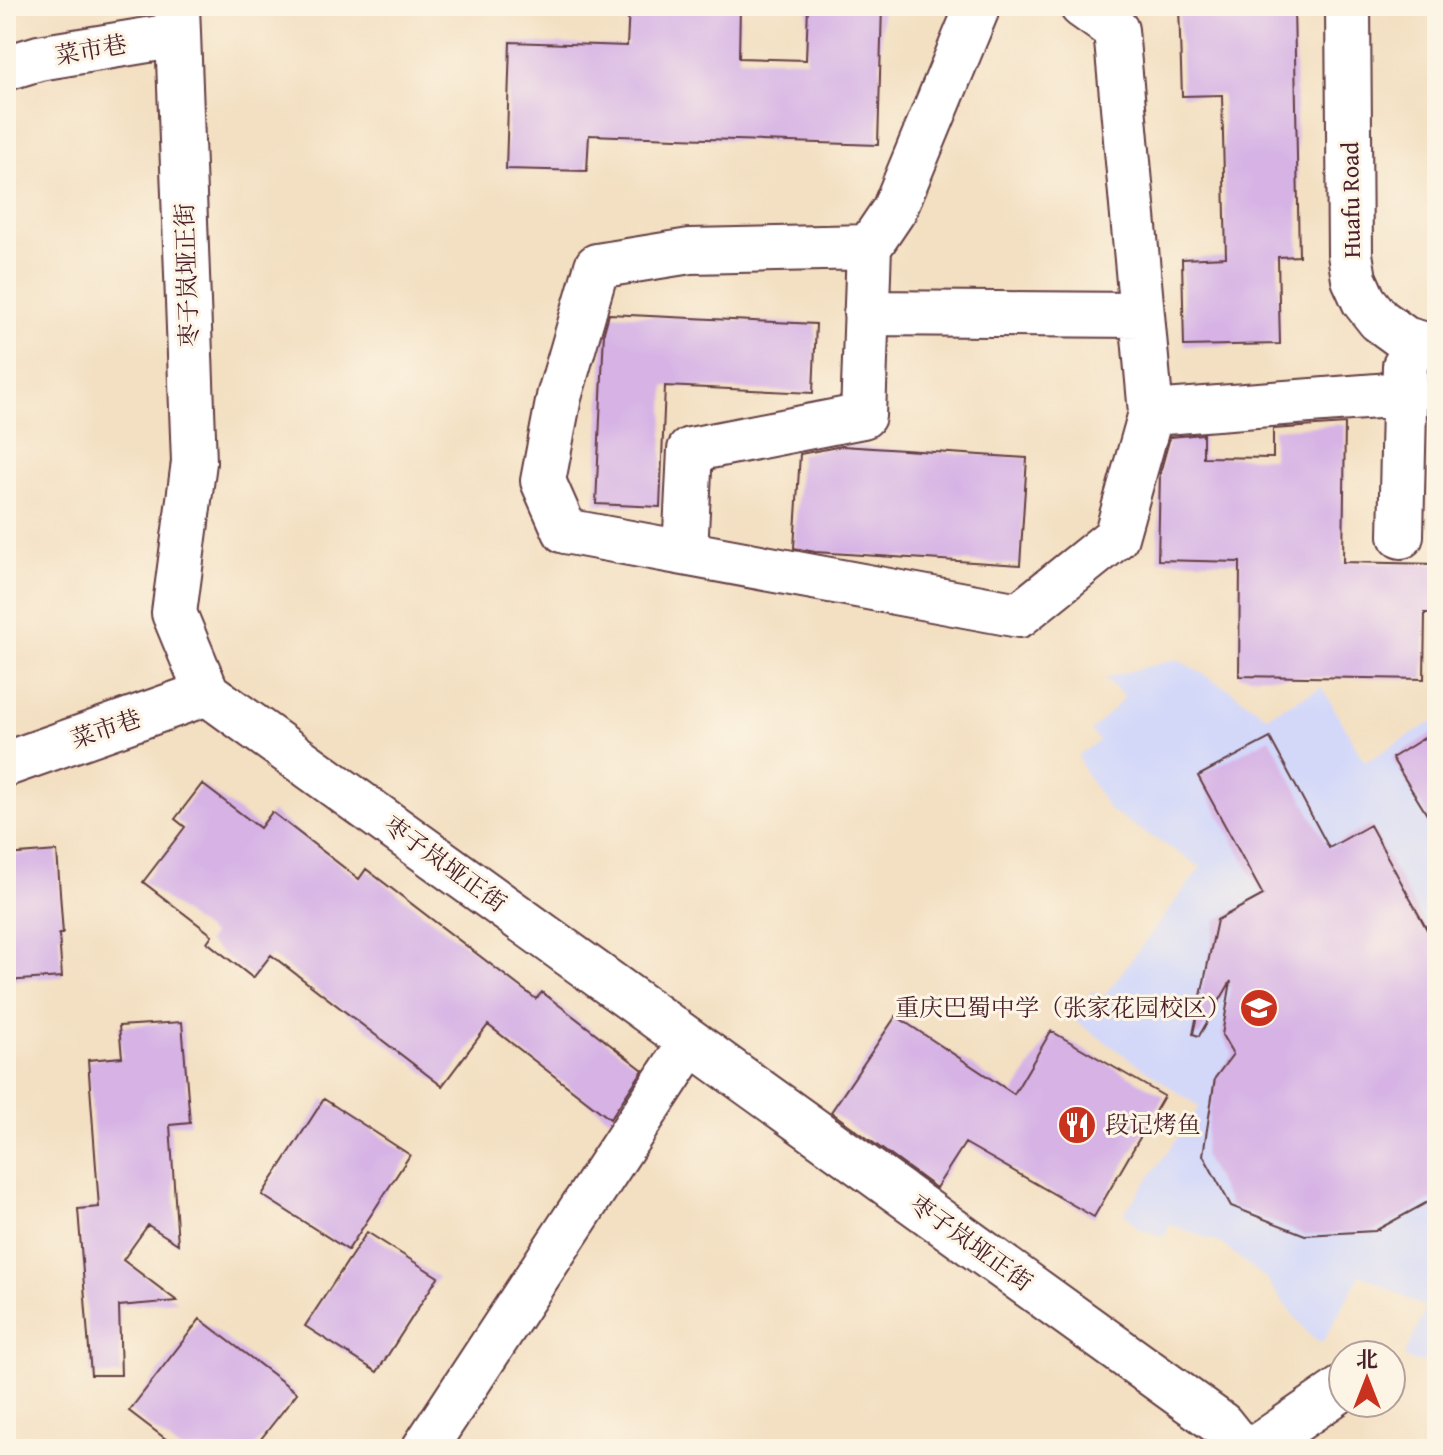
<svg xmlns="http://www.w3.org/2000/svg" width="1443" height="1455" font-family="'Gentium Book Plus','Noto Serif SC',serif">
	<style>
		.built { fill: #d3d8f9 }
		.building { fill: #d6b2e5 }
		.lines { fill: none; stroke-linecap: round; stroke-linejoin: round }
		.minor-casing { stroke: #633c42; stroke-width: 48 }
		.minor { stroke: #fff; stroke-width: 44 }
		.labels { text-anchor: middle; stroke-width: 6; stroke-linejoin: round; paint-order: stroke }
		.street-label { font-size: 24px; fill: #4a1f2b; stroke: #fcf5e5 }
		.poi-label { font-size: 24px; fill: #4a1f2b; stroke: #fcf5e5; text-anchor: end }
	</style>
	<rect width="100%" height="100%" fill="#fcf5e5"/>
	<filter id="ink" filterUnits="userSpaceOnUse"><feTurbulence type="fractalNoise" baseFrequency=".0125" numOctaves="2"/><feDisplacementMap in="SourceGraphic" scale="16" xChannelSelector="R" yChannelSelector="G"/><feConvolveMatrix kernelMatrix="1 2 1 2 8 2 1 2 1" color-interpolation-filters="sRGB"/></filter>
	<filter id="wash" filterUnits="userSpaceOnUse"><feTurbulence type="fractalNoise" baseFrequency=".006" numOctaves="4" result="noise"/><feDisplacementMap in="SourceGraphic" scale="32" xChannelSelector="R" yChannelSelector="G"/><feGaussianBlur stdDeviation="1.8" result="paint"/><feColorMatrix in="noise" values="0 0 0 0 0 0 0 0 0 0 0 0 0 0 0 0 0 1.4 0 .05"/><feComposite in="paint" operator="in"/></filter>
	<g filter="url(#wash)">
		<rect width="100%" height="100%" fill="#f3dfc1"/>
		<!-- built -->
		<path class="built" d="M1177,659L1232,691L1266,716L1322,687L1365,762L1437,719V1361L1414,1362L1404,1356L1426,1309L1361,1274L1322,1343L1309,1335L1266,1279L1222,1244L1169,1224L1165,1237L1139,1229L1124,1213L1199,1107L1074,1020L1092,991L1104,996L1201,867L1110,811L1083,769L1078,755L1099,741L1091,731L1125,697L1104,678Z"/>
		<g id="blocks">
			<!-- building -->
			<path class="building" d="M629,6H740L739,58L806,60L808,6H882L878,145L589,135L587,171L506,169L510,42L627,46Z
				M1179,6H1294L1299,256L1278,257L1280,344L1184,346L1182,259L1226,257L1222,95L1182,96Z
				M609,314L816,324L813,393L665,386L660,507L596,504L604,332Z
				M1345,424L1343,562L1437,564V613H1425L1424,679L1239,676L1240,562L1158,560L1160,473L1170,437L1203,434V457L1273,458V429Z
				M842,446L1027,458L1020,565L815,552L794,548L800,454Z
				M1437,730V831L1392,758Z
				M1270,738L1329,848L1370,825L1437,948V1197L1375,1231L1305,1235L1231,1206L1203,1155L1215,1078L1233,1054L1222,1035L1231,981L1199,1036L1193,1034L1217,920L1263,895L1198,776Z
				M202,784L260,828L272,812L359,879L366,869L536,999L542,992L643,1070L610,1119L488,1025L442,1086L271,955L253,978L207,942L212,935L143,882L185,827L175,819Z
				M57,851L63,934H59L62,977L6,981V855Z
				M896,1016L1014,1094L1051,1031L1164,1096L1094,1217L965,1143L936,1188L831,1112Z
				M182,1022L190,1123L170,1125L178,1244L148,1225L123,1260L177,1301L119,1306L121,1375H91L78,1209L99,1207L88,1060L122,1057L119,1026Z
				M324,1099L410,1155L348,1250L262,1195Z
				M367,1232L438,1277L377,1372L305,1326Z
				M200,1319L297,1393L253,1449H179L129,1411Z"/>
		</g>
	</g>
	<g filter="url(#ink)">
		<use href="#blocks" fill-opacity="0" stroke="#633c42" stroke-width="2"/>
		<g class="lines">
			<defs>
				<path id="minor" d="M177,6L194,462L174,613L207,693L1221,1424L1241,1449
					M978,6L894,210L869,247L690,251L597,266L559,397L543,481L565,531L1019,615L1116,537L1151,413L1116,30L1082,6
					M1348,6L1350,254L1354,279L1364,301L1379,320L1405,339L1437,348
					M6,68L39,58L178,35
					M866,313L1142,315
					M1151,413L1404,394
					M1401,536L1405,366
					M685,553L690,450L863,416L869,247
					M6,764L207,693
					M424,1449L691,1042
					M1254,1449L1343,1388"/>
			</defs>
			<!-- minor casing -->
			<use href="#minor" class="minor-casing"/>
			<!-- minor -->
			<use href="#minor" class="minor"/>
		</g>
	</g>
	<!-- icons -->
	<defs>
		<symbol id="school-disc" viewBox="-11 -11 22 22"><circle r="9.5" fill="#c8321e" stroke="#fcf5e5"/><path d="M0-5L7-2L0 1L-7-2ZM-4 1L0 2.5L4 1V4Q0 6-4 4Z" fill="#fff"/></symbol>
		<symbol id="restaurant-disc" viewBox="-11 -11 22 22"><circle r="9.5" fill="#c8321e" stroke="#fcf5e5"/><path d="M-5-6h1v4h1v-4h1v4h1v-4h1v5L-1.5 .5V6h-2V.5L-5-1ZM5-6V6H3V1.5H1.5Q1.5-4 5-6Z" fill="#fff"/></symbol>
	</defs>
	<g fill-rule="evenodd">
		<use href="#school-disc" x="1237" y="986" width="44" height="44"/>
		<use href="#restaurant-disc" x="1055" y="1103" width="44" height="44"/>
	</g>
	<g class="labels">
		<!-- street labels -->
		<g class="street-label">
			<text transform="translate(91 50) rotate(-10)" y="8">菜市巷</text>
			<text transform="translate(1351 200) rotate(-91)" y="8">Huafu Road</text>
			<text transform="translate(187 275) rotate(-92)" y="8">枣子岚垭正街</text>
			<text transform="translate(106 729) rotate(-19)" y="8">菜市巷</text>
			<text transform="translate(445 864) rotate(36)" y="8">枣子岚垭正街</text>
			<text transform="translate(971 1243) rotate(36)" y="8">枣子岚垭正街</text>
		</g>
		<!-- poi labels -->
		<g class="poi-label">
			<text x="1231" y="1016">重庆巴蜀中学（张家花园校区）</text>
			<text x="1105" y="1133" text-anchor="start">段记烤鱼</text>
		</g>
	</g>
	<!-- margin -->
	<rect width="1443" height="1455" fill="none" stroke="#fcf5e5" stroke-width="32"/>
	<!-- north arrow -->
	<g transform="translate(1367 1379)"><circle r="38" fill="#fcf5e5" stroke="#b59f9b" stroke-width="2"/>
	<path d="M0-6L14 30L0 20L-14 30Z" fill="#c8321e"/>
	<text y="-12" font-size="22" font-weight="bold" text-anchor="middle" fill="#4a1f2b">北</text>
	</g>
</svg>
